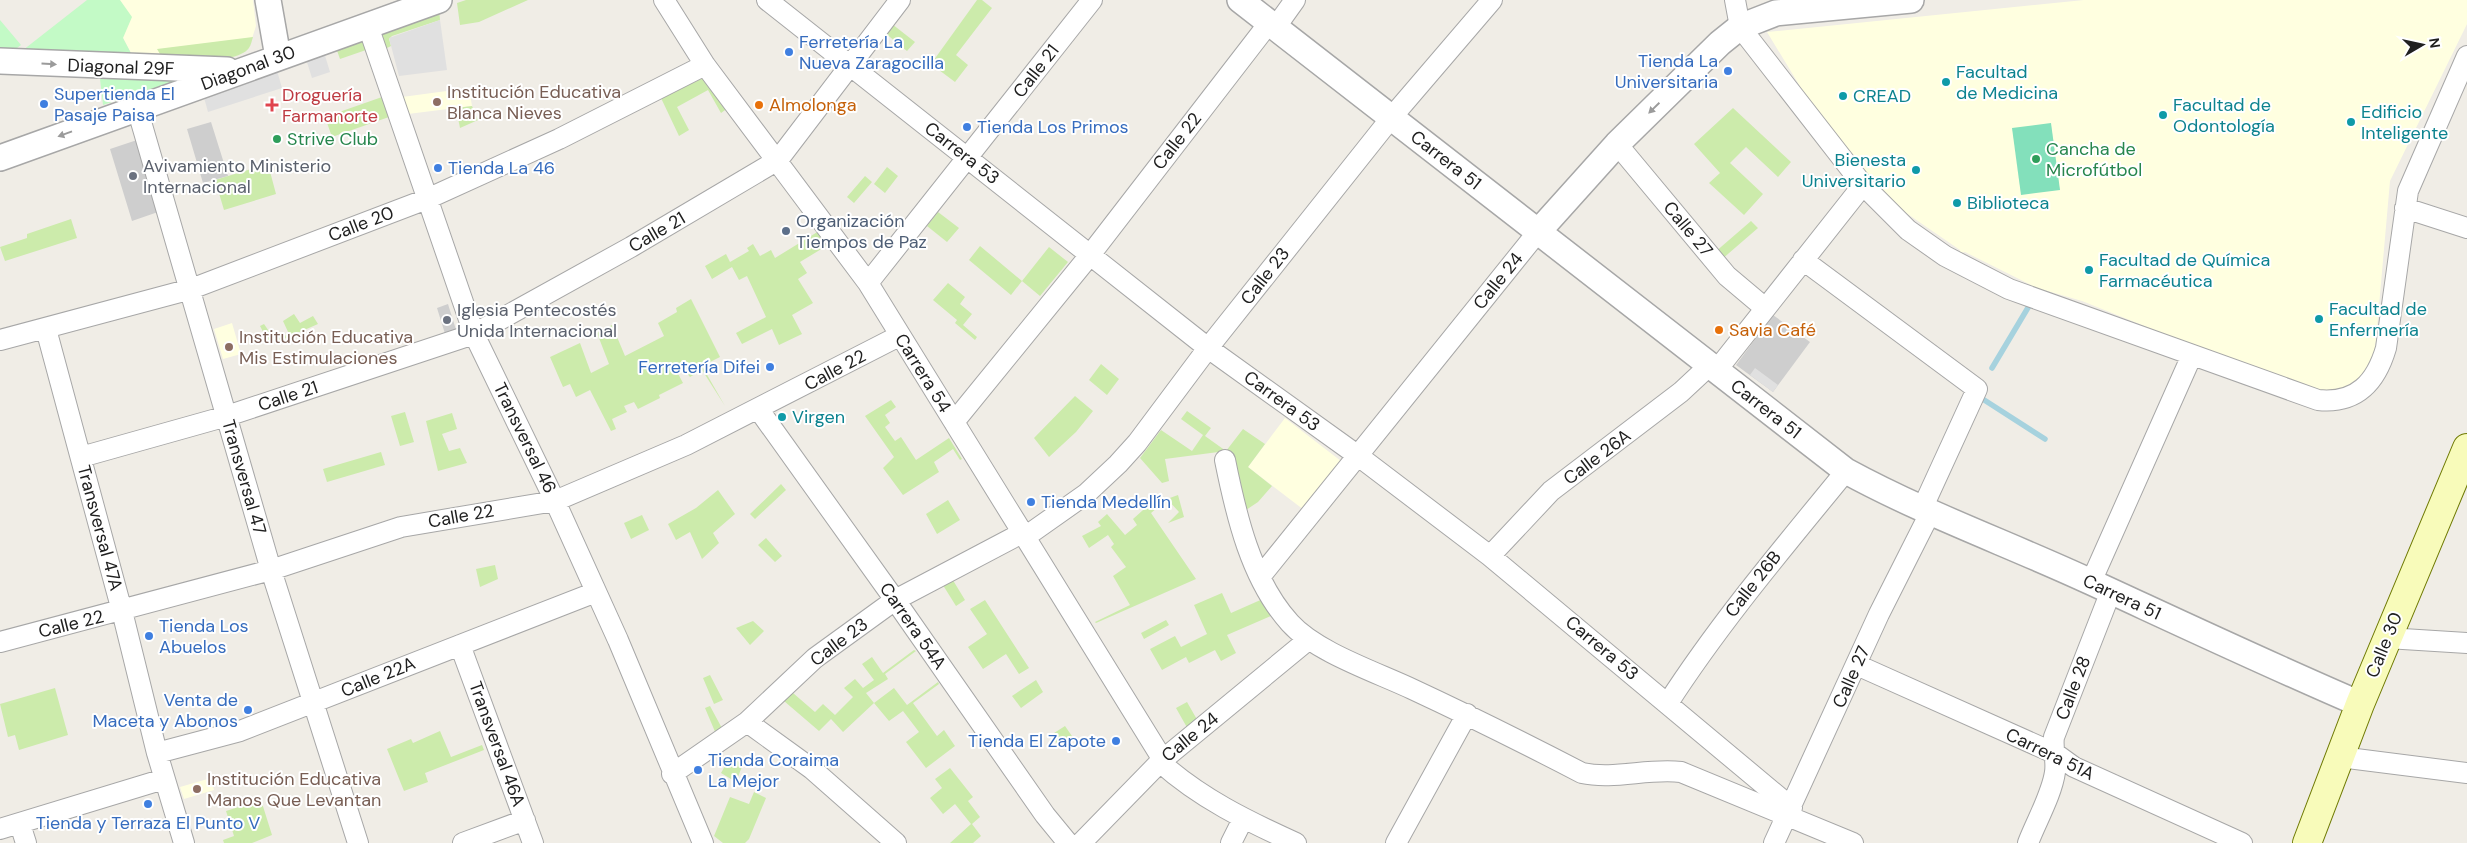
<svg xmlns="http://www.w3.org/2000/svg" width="2467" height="843" font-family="'DM Sans',sans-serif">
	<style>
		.education { fill: #ffffe0 }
		.religious { fill: #cecece }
		.grass { fill: #ccebab }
		.park { fill: #c3fac6 }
		.pitch { fill: #83e0bb }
		.parking { fill: #e0e0e0 }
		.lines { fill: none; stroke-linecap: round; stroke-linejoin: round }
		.stream { stroke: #a6d2de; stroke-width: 5.5 }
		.minor-casing { stroke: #a7a7a7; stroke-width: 22 }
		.tertiary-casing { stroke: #a7a7a7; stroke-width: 28 }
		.secondary-casing { stroke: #6f7a03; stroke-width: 30 }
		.minor { stroke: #fff; stroke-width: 20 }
		.tertiary { stroke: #fff; stroke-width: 25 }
		.secondary { stroke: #f8fbba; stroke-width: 28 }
		.oneway { fill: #9b9b9b }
		.shop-dot { fill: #3f7fe0; stroke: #fff; stroke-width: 2 }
		.culture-dot { fill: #0f9aa8; stroke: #fff; stroke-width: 2 }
		.education-dot { fill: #8d6e63; stroke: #fff; stroke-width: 2 }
		.health-dot { fill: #e0444e; stroke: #fff; stroke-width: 2 }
		.food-dot { fill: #e8710a; stroke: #fff; stroke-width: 2 }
		.leisure-dot { fill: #2e9e5b; stroke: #fff; stroke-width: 2 }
		.worship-dot { fill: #6b7280; stroke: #fff; stroke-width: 2 }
		.service-dot { fill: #5c6f8a; stroke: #fff; stroke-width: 2 }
		.labels { text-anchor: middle; stroke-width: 4; stroke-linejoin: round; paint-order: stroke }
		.shop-label { font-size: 18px; fill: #366cbe; stroke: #fff; text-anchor: start }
		.street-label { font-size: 18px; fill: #202020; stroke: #fff }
		.culture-label { font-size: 18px; fill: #0d838f; stroke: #fff; text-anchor: start }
		.education-label { font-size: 18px; fill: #785e54; stroke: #fff; text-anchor: start }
		.health-label { font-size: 18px; fill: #be3a42; stroke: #fff; text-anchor: start }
		.food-label { font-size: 18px; fill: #c56008; stroke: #fff; text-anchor: start }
		.leisure-label { font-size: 18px; fill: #27864d; stroke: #fff; text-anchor: start }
		.worship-label { font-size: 18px; fill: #5b616d; stroke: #fff; text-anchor: start }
		.service-label { font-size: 18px; fill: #4e5e75; stroke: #fff; text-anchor: start }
	</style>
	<rect width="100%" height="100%" fill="#f0ede6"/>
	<!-- education -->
	<path class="education" d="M120,0H253L256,26L249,48L236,56L133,57L123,38Z
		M2084,0H2467V24L2390,181L2376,340L2373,359L2359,385L2324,393L2217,355L2082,301L2044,290L2032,291L2031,285L1965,252L1960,253V250L1896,206L1863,170L1801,88L1767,32Z
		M469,88L472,106L408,114L402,97Z
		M232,323L241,354L223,359L214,329Z
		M1285,418L1341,461L1304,510L1248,467Z
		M211,778L214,790L184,799L180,787Z"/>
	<!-- religious -->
	<path class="religious" d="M211,122L228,176L203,183L187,129Z
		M137,140L158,212L132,221L110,149Z
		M448,304L457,333L446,337L437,308Z
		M1773,315L1810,342L1773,392L1736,365Z"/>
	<!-- grass -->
	<path class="grass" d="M466,0H528L479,22L460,25L457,3Z
		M977,0H982L992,8L956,55L968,65L955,82L931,64Z
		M439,9L440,20L392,36L389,39L391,46L385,49L381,39L383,28Z
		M892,24L915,42L907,51L885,33Z
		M361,35L366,50L340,59L335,45Z
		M253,37C252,40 251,45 249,48C236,65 183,59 163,59L157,49Z
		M701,79H705L728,108L721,113L708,90L677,107L689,130L679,136L661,98Z
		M382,97L389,117L332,137L325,117Z
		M472,106L478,120L460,128L456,108Z
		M1733,108L1791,162L1778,177L1746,147L1730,163L1763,194L1744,215L1709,183L1720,173L1694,144Z
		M268,164L276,194L224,210L215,180Z
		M887,167L898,176L885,193L874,184Z
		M865,176L872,182L854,203L847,197Z
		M938,212L959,228L947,242L927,226Z
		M71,219L77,238L5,261L0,247L27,238V234Z
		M1751,221L1758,228L1721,260L1714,253Z
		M819,231L828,245L800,262L807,273L798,279L813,303L792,315L802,334L779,345L772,329L742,344L736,333L766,317L747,276L739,280L732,267L712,279L705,266L726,254L730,262L749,251L747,248L753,244L760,256L771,250L775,258Z
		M980,246L1022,281L1049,247L1068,262L1040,296L1022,281L1011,295L969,260Z
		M948,283L965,297L960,304L972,314L963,325L977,337L975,340L955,323L957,320L933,300Z
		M691,299L720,357L702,366L725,406L702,370L690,377L680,364L675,368L683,383L659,395L660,398L638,409L634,402L624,406L627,412L612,419L616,429L611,431L590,390L576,397L570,384L563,387L550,357L580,343L591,373L609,364L597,333L612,325L625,356L664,336L658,323L677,312L676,308Z
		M294,314L300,323L313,316L318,324L270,345L260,326L264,324L275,340L289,334L283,321Z
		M1101,364L1119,379L1107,395L1089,380Z
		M1075,396L1093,411L1076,432L1049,457L1034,438Z
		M891,400L896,407L885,415L890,423L885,427L895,441L901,437L916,460L949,438L962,459L960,460L953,449L934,462L939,472L903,495L883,468L894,457L865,416Z
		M1187,411L1211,428L1205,436L1226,451L1243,429L1265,444L1248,467L1272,486L1258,502L1246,510L1226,451L1165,459L1169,481L1162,483L1140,458L1161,430L1192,451L1203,435L1181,419Z
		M405,412L414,442L400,446L391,416Z
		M452,413L457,429L442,434L449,451L460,448L467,463L438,471L426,421Z
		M381,452L385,465L327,482L323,469Z
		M781,484L786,490L755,519L750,514Z
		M718,490L735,514L713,533L719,543L702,559L690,532L676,540L668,524L696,508Z
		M1178,495L1184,517L1168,523L1179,512L1167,499Z
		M948,500L960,520L937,534L926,514Z
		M1152,502L1157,508L1151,513L1196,579L1096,623L1095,622L1130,605L1113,576L1126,567L1111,547L1114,544L1108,535L1089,548L1082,536L1101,526L1098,522L1107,514L1125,535L1137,525L1133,519Z
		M642,515L649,530L631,539L624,523Z
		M766,538L782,556L775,562L758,545Z
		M495,565L498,579L480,587L476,569Z
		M951,577L965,600L956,606L941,582Z
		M1222,593L1231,613L1265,598L1273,615L1227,635L1236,653L1221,661L1215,650L1189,663L1186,657L1162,670L1150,649L1175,636L1181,647L1207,634L1194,605Z
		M985,600L1029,668L1019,674L1006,654L983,669L968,647L987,634L970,609Z
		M1166,620L1169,625L1144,639L1141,633Z
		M753,621L764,631L750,645L736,628Z
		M914,650L916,651L885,674L888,679L866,693L874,703L894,688L907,705L938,682L939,684L913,703L937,736L944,730L955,746L926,768L906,742L919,732L903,711L889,721L874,703L843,732L831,719L819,731L784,701L793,693L815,712L823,704L835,715L853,697L844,688L855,679L863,688L874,680L862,664L872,657L883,673Z
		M710,675L723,700L714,704L703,678Z
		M1036,680L1043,692L1021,708L1012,696Z
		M55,688L68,735L19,750L15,735L8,737L0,704Z
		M1187,702L1199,723L1189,731L1176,708Z
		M710,706L724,732L716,734L705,708Z
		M1065,726L1074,739L1060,748L1051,735Z
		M440,731L451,757L482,745L484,750L425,773L428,782L404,791L387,749L411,739L413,743Z
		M730,757L743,764L736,782L721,773Z
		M950,768L973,797L968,801L980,817L972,824L981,836L973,843H950L971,824L955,804L943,814L930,798L942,788L935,779Z
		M754,792L766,798L749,839L745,843H723L714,836L730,797L749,804Z
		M261,800L272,835L252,843H224L223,840L234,836L226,811Z"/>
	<!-- park -->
	<path class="park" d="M87,0H120L132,17L123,38L133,57L18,54Z
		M0,20L21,45L13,51H0Z
		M187,77L103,105L100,79Z"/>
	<!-- pitch -->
	<path class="pitch" d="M2051,123L2060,190L2021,195L2012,128Z"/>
	<!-- parking -->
	<path class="parking" d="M440,20L447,70L399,76L389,38Z
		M323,49L330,72L312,78L305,56Z
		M276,67L282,88L208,112L203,94Z
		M1755,368L1778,385L1773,392L1750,375Z"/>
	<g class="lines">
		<!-- stream -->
		<path class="stream" d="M1992,368L2032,301
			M1978,396L2045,439"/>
		<defs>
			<path id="minor" d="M664,0L705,65L868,283L1163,760
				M767,0L1208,348L1357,455L1490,556L1792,808
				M1735,0L1740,27L1863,185L1908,230L1945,256L2009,289L2318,400C2357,404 2376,382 2386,348L2408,191L2467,56
				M368,26L474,334L555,501L618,640L703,843
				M1275,28L1295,0
				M137,108L271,570L358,843
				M1617,144L1727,276L1765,308
				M2405,208L2467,228
				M1803,260L1977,389L1922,509
				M868,283L1092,0
				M46,329L122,611L157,753L184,843
				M0,340L191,289L427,199L559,139L705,65
				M1716,371L1863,185
				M759,410L895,600L1045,815L1068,843
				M954,422L1090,255L1269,23
				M81,457L227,416L474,334L631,247L778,160L900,0
				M1225,460C1236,515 1251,580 1290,623C1316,652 1376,672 1412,689C1470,716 1526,744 1582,773C1614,780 1648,768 1681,772L1853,843
				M1025,537L1086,494L1118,464L1137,443L1208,348L1391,118L1492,0
				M1490,556L1551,491L1681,392L1710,365
				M1260,577L1537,233
				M2091,582L2192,355
				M2387,638L2467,643
				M0,642L271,570L401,527L555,501L686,445L899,336
				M460,645L533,843
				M1857,665L2056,754L2074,767L2242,843
				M1668,703C1721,621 1784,547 1846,471
				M747,722L812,769L896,843
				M157,753L240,731L596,592
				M2340,757L2467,773
				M1160,762C1200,798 1247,821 1296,843
				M672,774L747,722L815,658L895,600L1022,533
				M20,824L26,843
				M0,829L164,779
				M463,843L525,820
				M1081,843L1160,762L1308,640
				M1231,843L1243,819
				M1396,843L1467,714
				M1774,843L1879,614L1930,513
				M2028,843C2036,822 2052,794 2055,772C2057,759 2052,749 2054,737L2111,591"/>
			<path id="tertiary" d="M268,0L278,57
				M1240,0L1846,471C1925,514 2009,544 2091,582C2180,623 2269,665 2360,704
				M0,61L227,70
				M0,158L439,0
				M1537,233L1617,144L1720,43L1740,27L1776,13L1911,0"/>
			<path id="secondary" d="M2307,843L2360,704L2467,448"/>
		</defs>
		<!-- minor casing -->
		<use href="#minor" class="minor-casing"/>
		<!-- tertiary casing -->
		<use href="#tertiary" class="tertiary-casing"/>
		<!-- secondary casing -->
		<use href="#secondary" class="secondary-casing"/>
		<!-- minor -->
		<use href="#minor" class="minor"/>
		<!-- tertiary -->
		<use href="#tertiary" class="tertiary"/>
		<!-- secondary -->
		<use href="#secondary" class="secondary"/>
	</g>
	<!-- one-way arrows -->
	<defs><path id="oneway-solid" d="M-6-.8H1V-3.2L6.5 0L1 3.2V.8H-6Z" transform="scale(1.25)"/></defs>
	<g class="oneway">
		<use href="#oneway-solid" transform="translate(49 64) rotate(3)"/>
		<use href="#oneway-solid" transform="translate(1654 108) rotate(136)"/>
		<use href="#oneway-solid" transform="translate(65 134) rotate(160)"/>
	</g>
	<!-- markers -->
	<g class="shop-dot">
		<circle cx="789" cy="52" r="5"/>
		<circle cx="1728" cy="71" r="5"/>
		<circle cx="44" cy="104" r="5"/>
		<circle cx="967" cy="127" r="5"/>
		<circle cx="438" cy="168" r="5"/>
		<circle cx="770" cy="367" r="5"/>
		<circle cx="1031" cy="502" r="5"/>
		<circle cx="149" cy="636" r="5"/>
		<circle cx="248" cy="710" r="5"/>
		<circle cx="1116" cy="741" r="5"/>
		<circle cx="698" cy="770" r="5"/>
		<circle cx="148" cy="804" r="5"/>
	</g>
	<g class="culture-dot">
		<circle cx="1946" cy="82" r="5"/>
		<circle cx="1843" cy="96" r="5"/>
		<circle cx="2163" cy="115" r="5"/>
		<circle cx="2351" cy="122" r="5"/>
		<circle cx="1916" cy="170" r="5"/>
		<circle cx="1957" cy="203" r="5"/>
		<circle cx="2089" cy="270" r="5"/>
		<circle cx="2319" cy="319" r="5"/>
		<circle cx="782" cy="417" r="5"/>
	</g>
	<g class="education-dot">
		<circle cx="437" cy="102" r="5"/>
		<circle cx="229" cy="347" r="5"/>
		<circle cx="197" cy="789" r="5"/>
	</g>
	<path class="health-dot" d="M269.5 97.5h5v5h5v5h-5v5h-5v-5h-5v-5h5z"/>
	<g class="food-dot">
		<circle cx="759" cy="105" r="5"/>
		<circle cx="1719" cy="330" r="5"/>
	</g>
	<g class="leisure-dot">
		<circle cx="277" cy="139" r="5"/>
		<circle cx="2036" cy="159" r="5"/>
	</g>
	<g class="worship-dot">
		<circle cx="133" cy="176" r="5"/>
		<circle cx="447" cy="320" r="5"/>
	</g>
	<circle class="service-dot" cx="786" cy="231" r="5"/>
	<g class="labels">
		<!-- shop labels -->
		<g class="shop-label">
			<text x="799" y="48">Ferretería La<tspan x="799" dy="21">Nueva Zaragocilla</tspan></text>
			<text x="1718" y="67" text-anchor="end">Tienda La<tspan x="1718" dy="21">Universitaria</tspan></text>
			<text x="54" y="100">Supertienda El<tspan x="54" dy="21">Pasaje Paisa</tspan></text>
			<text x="977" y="133">Tienda Los Primos</text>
			<text x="448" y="174">Tienda La 46</text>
			<text x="760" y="373" text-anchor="end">Ferretería Difei</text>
			<text x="1041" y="508">Tienda Medellín</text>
			<text x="159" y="632">Tienda Los<tspan x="159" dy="21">Abuelos</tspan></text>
			<text x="238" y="706" text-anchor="end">Venta de<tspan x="238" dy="21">Maceta y Abonos</tspan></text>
			<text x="1106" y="747" text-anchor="end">Tienda El Zapote</text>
			<text x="708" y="766">Tienda Coraima<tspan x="708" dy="21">La Mejor</tspan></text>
			<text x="148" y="829" text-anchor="middle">Tienda y Terraza El Punto V</text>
		</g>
		<!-- street labels -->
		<g class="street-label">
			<text transform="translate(121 67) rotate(2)" y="6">Diagonal 29F</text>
			<text transform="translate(248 68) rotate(-20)" y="6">Diagonal 30</text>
			<text transform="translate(1036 71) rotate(-52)" y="6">Calle 21</text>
			<text transform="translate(1177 141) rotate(-52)" y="6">Calle 22</text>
			<text transform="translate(962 153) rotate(38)" y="6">Carrera 53</text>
			<text transform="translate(1446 160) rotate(38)" y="6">Carrera 51</text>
			<text transform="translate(361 224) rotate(-21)" y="6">Calle 20</text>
			<text transform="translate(1688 229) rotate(50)" y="6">Calle 27</text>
			<text transform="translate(657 232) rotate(-30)" y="6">Calle 21</text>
			<text transform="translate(1265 276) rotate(-52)" y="6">Calle 23</text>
			<text transform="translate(1498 281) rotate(-51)" y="6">Calle 24</text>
			<text transform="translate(835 370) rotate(-28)" y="6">Calle 22</text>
			<text transform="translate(923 373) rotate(58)" y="6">Carrera 54</text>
			<text transform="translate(288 396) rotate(-18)" y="6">Calle 21</text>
			<text transform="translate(1282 401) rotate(36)" y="6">Carrera 53</text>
			<text transform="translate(1766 409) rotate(38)" y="6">Carrera 51</text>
			<text transform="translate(525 438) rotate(64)" y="6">Transversal 46</text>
			<text transform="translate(1597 457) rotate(-37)" y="6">Calle 26A</text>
			<text transform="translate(244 477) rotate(74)" y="6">Transversal 47</text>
			<text transform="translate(461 516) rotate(-10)" y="6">Calle 22</text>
			<text transform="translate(100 528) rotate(75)" y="6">Transversal 47A</text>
			<text transform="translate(1753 584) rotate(-52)" y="6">Calle 26B</text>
			<text transform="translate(2122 597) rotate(25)" y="6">Carrera 51</text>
			<text transform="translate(71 624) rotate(-14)" y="6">Calle 22</text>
			<text transform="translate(913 626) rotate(55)" y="6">Carrera 54A</text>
			<text transform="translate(839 642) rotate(-37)" y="6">Calle 23</text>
			<text transform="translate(2384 645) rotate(-68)" y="6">Calle 30</text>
			<text transform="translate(1602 648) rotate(40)" y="6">Carrera 53</text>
			<text transform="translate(378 677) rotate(-22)" y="6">Calle 22A</text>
			<text transform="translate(1851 677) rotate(-66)" y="6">Calle 27</text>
			<text transform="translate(2073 688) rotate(-69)" y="6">Calle 28</text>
			<text transform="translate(1190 737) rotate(-39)" y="6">Calle 24</text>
			<text transform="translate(497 744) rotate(70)" y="6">Transversal 46A</text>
			<text transform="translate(2050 754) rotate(26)" y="6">Carrera 51A</text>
		</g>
		<!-- culture labels -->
		<g class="culture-label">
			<text x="1956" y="78">Facultad<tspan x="1956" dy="21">de Medicina</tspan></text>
			<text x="1853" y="102">CREAD</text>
			<text x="2173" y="111">Facultad de<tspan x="2173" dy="21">Odontología</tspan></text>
			<text x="2361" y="118">Edificio<tspan x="2361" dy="21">Inteligente</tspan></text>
			<text x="1906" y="166" text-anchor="end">Bienesta<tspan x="1906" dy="21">Universitario</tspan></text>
			<text x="1967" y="209">Biblioteca</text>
			<text x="2099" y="266">Facultad de Química<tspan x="2099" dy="21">Farmacéutica</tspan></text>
			<text x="2329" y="315">Facultad de<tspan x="2329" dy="21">Enfermería</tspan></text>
			<text x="792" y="423">Virgen</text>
		</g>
		<!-- education labels -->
		<g class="education-label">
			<text x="447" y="98">Institución Educativa<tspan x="447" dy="21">Blanca Nieves</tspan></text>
			<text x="239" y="343">Institución Educativa<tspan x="239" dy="21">Mis Estimulaciones</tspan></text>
			<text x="207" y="785">Institución Educativa<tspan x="207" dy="21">Manos Que Levantan</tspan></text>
		</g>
		<!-- health labels -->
		<g class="health-label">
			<text x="282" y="101">Droguería<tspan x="282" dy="21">Farmanorte</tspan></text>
		</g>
		<!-- food labels -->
		<g class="food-label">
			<text x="769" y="111">Almolonga</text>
			<text x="1729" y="336">Savia Café</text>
		</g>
		<!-- leisure labels -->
		<g class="leisure-label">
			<text x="287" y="145">Strive Club</text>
			<text x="2046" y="155">Cancha de<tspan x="2046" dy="21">Microfútbol</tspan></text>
		</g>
		<!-- worship labels -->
		<g class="worship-label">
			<text x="143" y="172">Avivamiento Ministerio<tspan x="143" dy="21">Internacional</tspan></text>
			<text x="457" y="316">Iglesia Pentecostés<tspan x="457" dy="21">Unida Internacional</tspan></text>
		</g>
		<!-- service labels -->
		<g class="service-label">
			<text x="796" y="227">Organización<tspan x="796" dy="21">Tiempos de Paz</tspan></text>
		</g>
	</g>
	<!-- north arrow -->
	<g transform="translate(2422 45) rotate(81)" stroke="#ffffff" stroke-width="4" paint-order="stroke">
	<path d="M0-4L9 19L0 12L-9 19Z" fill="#202020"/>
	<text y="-8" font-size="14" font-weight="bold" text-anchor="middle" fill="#202020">N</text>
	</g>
</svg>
